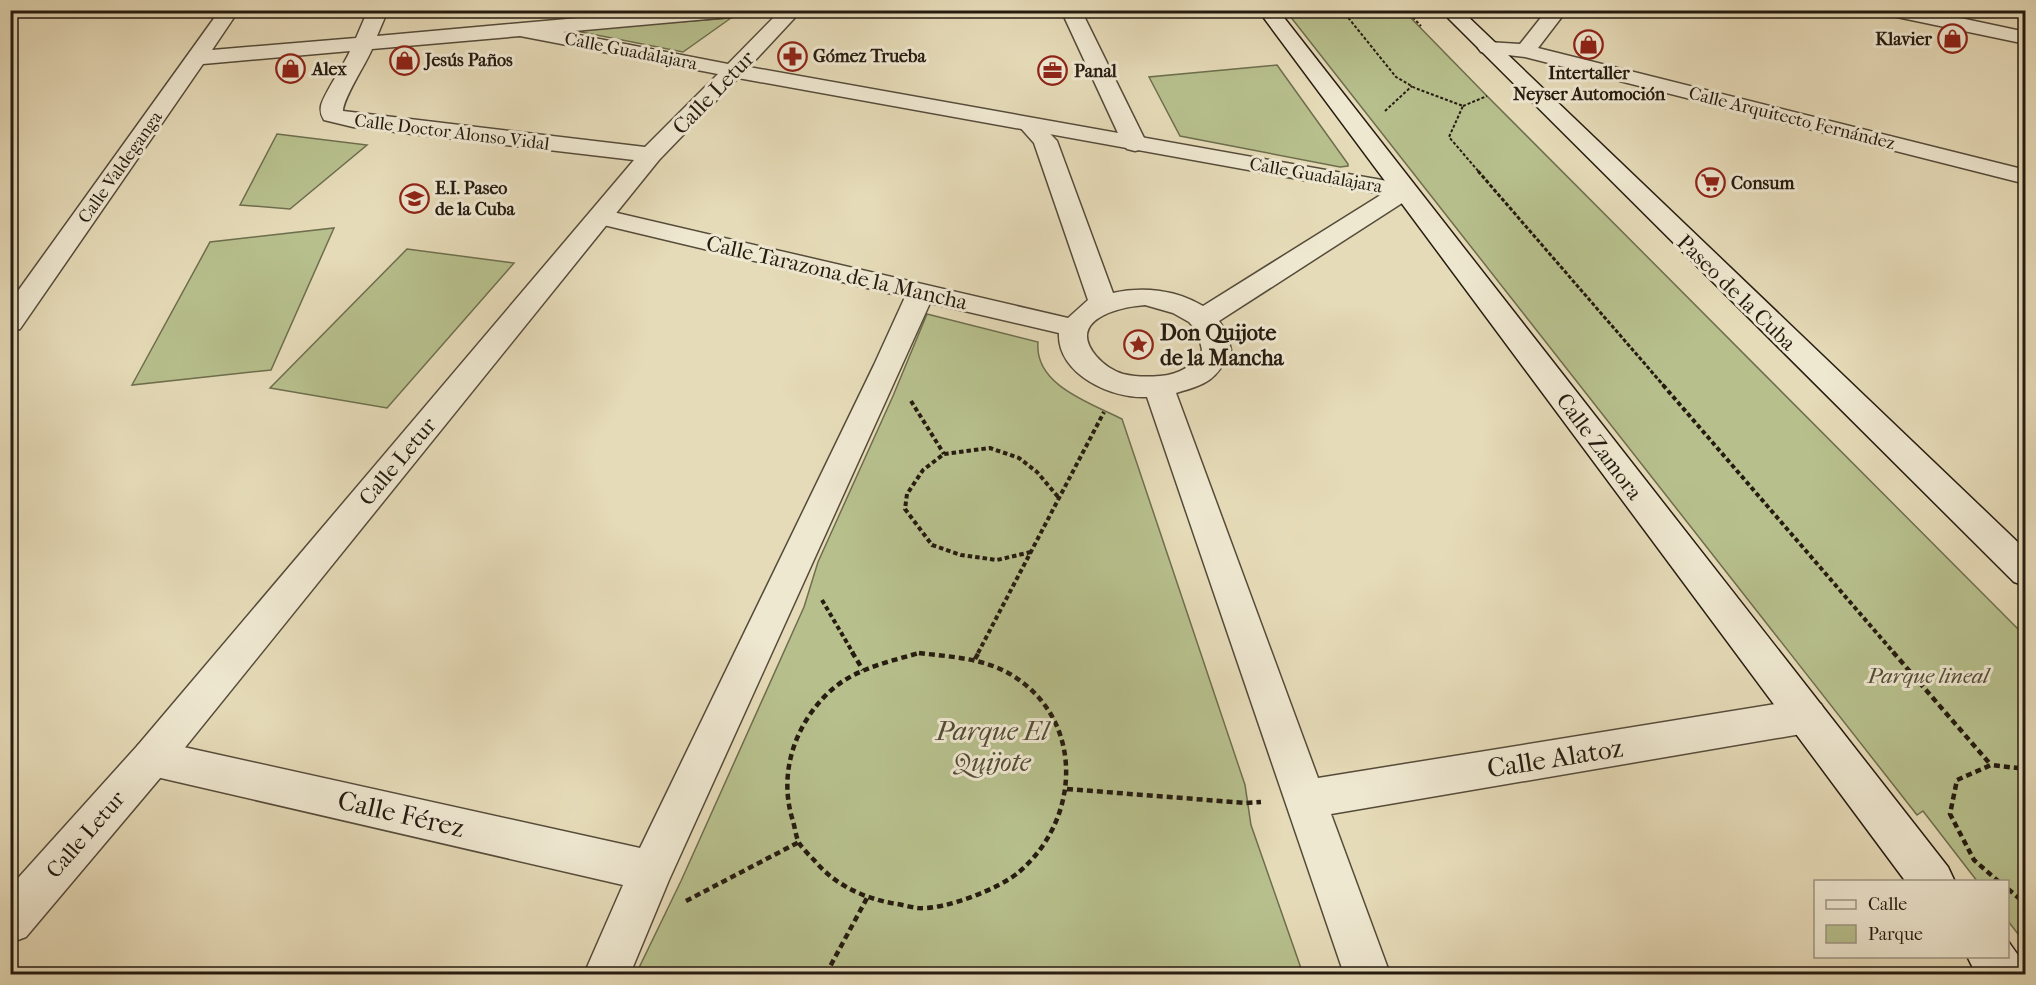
<svg xmlns="http://www.w3.org/2000/svg" width="2036" height="985" font-family="'IM FELL French Canon',serif">
	<style>
		.green { fill: #b7c08d; stroke: #6e6e4e; stroke-width: 1.5 }
		.lines { fill: none; stroke-linecap: round; stroke-linejoin: round }
		.pedestrian-casing { stroke: #554b3a; stroke-width: 3 }
		.minor-casing { stroke: #554b3a; stroke-width: 3 }
		.secondary-casing { stroke: #251b10; stroke-width: 3 }
		.path-far3 { stroke: #251b10; stroke-width: 2; stroke-dasharray: 3 2; stroke-linecap: butt }
		.path-far2 { stroke: #251b10; stroke-width: 3; stroke-dasharray: 4 2; stroke-linecap: butt }
		.path-far1 { stroke: #251b10; stroke-width: 4; stroke-dasharray: 4.5 3; stroke-linecap: butt }
		.path { stroke: #251b10; stroke-width: 4.5; stroke-dasharray: 6 4; stroke-linecap: butt }
		.pedestrian { fill: #efe8d1; fill-rule: evenodd }
		.minor { fill: #efe8d1; fill-rule: evenodd }
		.secondary { fill: #efe8d1; fill-rule: evenodd }
		.labels { text-anchor: middle; stroke-width: 6; stroke-linejoin: round; paint-order: stroke }
		.far-poi-label { font-size: 18px; font-weight: bold; fill: #251b10; stroke: #efe8d1; text-anchor: start }
		.far-street-label { font-size: 18px; fill: #251b10; stroke: #efe8d1 }
		.street-label { font-size: 22px; fill: #251b10; stroke: #efe8d1 }
		.poi-label { font-size: 22px; font-weight: bold; fill: #251b10; stroke: #efe8d1; text-anchor: start }
		.park-label { font-size: 22px; font-style: italic; fill: #514d36; stroke: #efe8d1 }
		.near-park-label { font-size: 27px; font-style: italic; fill: #514d36; stroke: #efe8d1 }
		.near-street-label { font-size: 27px; fill: #251b10; stroke: #efe8d1 }
	</style>
	<rect width="100%" height="100%" fill="#e6dbb8"/>
	<filter id="stains"><feTurbulence type="fractalNoise" baseFrequency=".00333" numOctaves="4"/><feColorMatrix values="0 0 0 0 .2 0 0 0 0 .09 0 0 0 0 .02 0 0 0 .5 -.17"/></filter>
	<radialGradient id="worn" r=".72"><stop offset=".6" stop-color="#630" stop-opacity="0"/><stop offset="1" stop-color="#630" stop-opacity=".3"/></radialGradient>
	<!-- green -->
	<path class="green" d="M1286,11H1404L1487,96L2025,636V943L2008,921V882L1977,881L1923,811L1917,815Z
		M731,18L683,52L581,32L587,29Z
		M1277,65L1348,164V166L1340,167L1180,136L1149,77Z
		M277,134L367,145L290,209L240,205Z
		M334,228L271,370L132,385L210,242Z
		M407,249L514,263L387,408L270,388Z
		M927,314L1038,342C1034,385 1090,403 1122,419L1245,785L1251,825L1303,974H636L681,881L804,607L818,562L893,396Z"/>
	<g class="lines">
		<defs>
			<path id="pedestrian" d="M1061,10H1081L1147,144L1143,149L1135,151L1127,149L1123,144Z
				M1029,118L1037,120L1057,141L1113,293C1143,286 1177,290 1203,306L1395,186L1404,184L1413,186L1416,191L1413,196L1219,321L1226,331L1231,350C1216,381 1207,384 1176,393L1318,778L1807,699L1821,704L1827,716L1821,728L1807,733L1331,814L1390,974H1344L1147,397C1112,399 1057,374 1059,333L930,303L669,880L630,974H584L623,885L152,776L138,771L132,758L138,745L152,740L640,848L874,365L905,297L591,222L587,217L591,212L600,209L1068,318L1088,300L1034,143L1018,125L1021,120ZM1145,305L1173,313L1189,322L1198,332L1202,350C1194,366 1178,375 1160,376C1148,377 1135,377 1123,374C1113,371 1103,364 1096,356C1066,320 1118,307 1145,305Z"/>
			<path id="minor" d="M220,10H239L212,50L356,38L368,10H388L377,36L668,10H750L748,14L741,16L563,32L728,64L781,10H802L749,67L1404,184L1413,186L1416,191L1413,196L1404,198L738,78L659,160L166,771L26,937L10,943V887L138,745L634,160L353,127L324,120C321,115 320,112 321,106C323,95 344,65 350,51L203,64L20,329L10,332V302ZM520,36L718,74L645,147L343,111C343,98 366,64 372,49Z
				M1547,10H1567L1538,48L2026,170V184L1525,57L1481,52L1478,48L1481,44L1488,42L1520,44Z
				M1883,10H1923L2026,32V44L1892,16L1885,14Z"/>
			<path id="secondary" d="M1258,10H1278L1948,867L1955,882H1906Z
				M1440,10H1461L2026,550V586L2014,582Z
				M2008,941L2020,958L2026,974H1976L1967,956H2008Z"/>
		</defs>
		<!-- pedestrian casing -->
		<use href="#pedestrian" class="pedestrian-casing"/>
		<!-- minor casing -->
		<use href="#minor" class="minor-casing"/>
		<!-- secondary casing -->
		<use href="#secondary" class="secondary-casing"/>
		<!-- path-far3 -->
		<path class="path-far3" d="M1342,10L1396,77L1415,88L1463,106L1449,137L1479,172
			M1406,10L1421,26
			M1463,106L1487,96
			M1385,111L1412,86"/>
		<!-- path-far2 -->
		<path class="path-far2" d="M1478,171L1664,386"/>
		<!-- path-far1 -->
		<path class="path-far1" d="M1663,385L1894,653
			M911,401L944,454
			M1031,552L997,560L961,555L932,545L905,509L907,494L923,470L944,454L990,448L1019,458L1037,472L1059,498
			M822,600L853,653
			M978,653L1104,412"/>
		<!-- path -->
		<path class="path" d="M852,652L863,670
			M1893,652L1991,765
			M919,653C952,657 986,658 1015,677C1085,723 1080,820 1019,872C999,889 945,910 918,908C909,907 900,904 891,903C861,897 834,884 814,860C809,855 803,849 799,843C796,837 795,828 793,821C778,775 794,726 828,693C853,669 888,662 919,653Z
			M975,659L979,652
			M1067,789L1246,803L1261,802
			M1999,882L1974,860L1950,814L1957,780L1991,765L2026,769
			M2008,889L2026,904
			M686,901L799,842
			M826,974L867,898"/>
		<!-- pedestrian -->
		<use href="#pedestrian" class="pedestrian"/>
		<!-- minor -->
		<use href="#minor" class="minor"/>
		<!-- secondary -->
		<use href="#secondary" class="secondary"/>
	</g>
	<!-- icons -->
	<defs>
		<symbol id="shop-ring" viewBox="-11 -11 22 22"><circle r="9.5" fill="#efe8d1" stroke="#8f2418" stroke-width="1.5"/><path d="M-5-2.5h2.3a2.7 3.5 0 0 1 5.4 0H5L5.5 6h-11ZM-1.5-2.5h3a1.5 2.3 0 0 0-3 0Z" fill="#8f2418"/></symbol>
		<symbol id="pharmacy-ring" viewBox="-11 -11 22 22"><circle r="9.5" fill="#efe8d1" stroke="#8f2418" stroke-width="1.5"/><path d="M-2-6h4v4h4v4h-4v4h-4v-4h-4v-4h4Z" fill="#8f2418"/></symbol>
		<symbol id="office-ring" viewBox="-11 -11 22 22"><circle r="9.5" fill="#efe8d1" stroke="#8f2418" stroke-width="1.5"/><path d="M-6-3h4V-5.5h4V-3h4V5H-6ZM-1-4.5V-3h2v-1.5ZM-6 0V1H6V0Z" fill="#8f2418"/></symbol>
		<symbol id="supermarket-ring" viewBox="-11 -11 22 22"><circle r="9.5" fill="#efe8d1" stroke="#8f2418" stroke-width="1.5"/><path d="M-6-5.5h2.5l.6 2H6L4.5 2H-2.5L-4.4-4H-6ZM-1.5 3.2a1.3 1.3 0 1 0 .1 0ZM3 3.2a1.3 1.3 0 1 0 .1 0Z" fill="#8f2418"/></symbol>
		<symbol id="school-ring" viewBox="-11 -11 22 22"><circle r="9.5" fill="#efe8d1" stroke="#8f2418" stroke-width="1.5"/><path d="M0-5L7-2L0 1L-7-2ZM-4 1L0 2.5L4 1V4Q0 6-4 4Z" fill="#8f2418"/></symbol>
		<symbol id="sight-ring" viewBox="-11 -11 22 22"><circle r="9.5" fill="#efe8d1" stroke="#8f2418" stroke-width="1.5"/><path d="M0-6L1.8-2.2L6-1.7L2.9 1.2L3.7 5.4L0 3.3L-3.7 5.4L-2.9 1.2L-6-1.7L-1.8-2.2Z" fill="#8f2418"/></symbol>
	</defs>
	<g fill-rule="evenodd">
		<use href="#shop-ring" x="1936" y="22" width="33" height="33"/>
		<use href="#shop-ring" x="1572" y="28" width="33" height="33"/>
		<use href="#pharmacy-ring" x="776" y="40" width="33" height="33"/>
		<use href="#shop-ring" x="388" y="44" width="33" height="33"/>
		<use href="#shop-ring" x="274" y="52" width="33" height="33"/>
		<use href="#office-ring" x="1036" y="54" width="33" height="33"/>
		<use href="#supermarket-ring" x="1694" y="166" width="33" height="33"/>
		<use href="#school-ring" x="398" y="182" width="33" height="33"/>
		<use href="#sight-ring" x="1122" y="328" width="33" height="33"/>
	</g>
	<g class="labels">
		<!-- far-poi labels -->
		<g class="far-poi-label">
			<text x="1932" y="45" text-anchor="end">Klavier</text>
			<text x="813" y="62">Gómez Trueba</text>
			<text x="425" y="66">Jesús Paños</text>
			<text x="312" y="75">Alex</text>
			<text x="1074" y="77">Panal</text>
			<text x="1589" y="79" text-anchor="middle">Intertaller<tspan x="1589" dy="21">Neyser Automoción</tspan></text>
			<text x="1731" y="189">Consum</text>
			<text x="435" y="194">E.I. Paseo<tspan x="435" dy="21">de la Cuba</tspan></text>
		</g>
		<!-- far-street labels -->
		<g class="far-street-label">
			<text transform="translate(631 51) rotate(11)" y="6">Calle Guadalajara</text>
			<text transform="translate(1792 118) rotate(14)" y="6">Calle Arquitecto Fernández</text>
			<text transform="translate(452 132) rotate(7)" y="6">Calle Doctor Alonso Vidal</text>
			<text transform="translate(120 167) rotate(-55)" y="6">Calle Valdeganga</text>
			<text transform="translate(1316 175) rotate(10)" y="6">Calle Guadalajara</text>
		</g>
		<!-- street labels -->
		<g class="street-label">
			<text transform="translate(713 92) rotate(-46)" y="8">Calle Letur</text>
			<text transform="translate(837 272) rotate(13)" y="8">Calle Tarazona de la Mancha</text>
			<text transform="translate(1737 292) rotate(44)" y="8">Paseo de la Cuba</text>
			<text transform="translate(1600 446) rotate(53)" y="8">Calle Zamora</text>
			<text transform="translate(397 461) rotate(-50)" y="8">Calle Letur</text>
			<text transform="translate(85 834) rotate(-49)" y="8">Calle Letur</text>
		</g>
		<!-- poi labels -->
		<g class="poi-label">
			<text x="1160" y="340">Don Quijote<tspan x="1160" dy="25">de la Mancha</tspan></text>
		</g>
		<!-- park labels -->
		<g class="park-label">
			<text x="1928" y="683">Parque lineal</text>
		</g>
		<!-- near-park labels -->
		<g class="near-park-label">
			<text x="992" y="740">Parque El<tspan x="992" dy="31">Quijote</tspan></text>
		</g>
		<!-- near-street labels -->
		<g class="near-street-label">
			<text transform="translate(1555 758) rotate(-9)" y="9">Calle Alatoz</text>
			<text transform="translate(401 814) rotate(13)" y="9">Calle Férez</text>
		</g>
	</g>
	<!-- margin -->
	<rect width="2036" height="985" fill="none" stroke="#e6dbb8" stroke-width="36"/>
	<rect x="12" y="12" width="2012" height="961" fill="none" stroke="#251b10" stroke-width="3"/>
	<rect x="18" y="18" width="2000" height="949" fill="none" stroke="#251b10" stroke-width="1.5"/>
	<!-- legend -->
	<rect x="1814" y="880" width="195" height="78" fill="#efe8d1" stroke="#9e9684" stroke-width="1.5"/>
	<rect x="1826" y="900" width="30" height="9" fill="#efe8d1" stroke="#9e9684" stroke-width="1.5"/>
	<text x="1868" y="910" font-size="18" fill="#251b10">Calle</text>
	<rect x="1826" y="925" width="30" height="18" fill="#b7c08d" stroke="#9e9684" stroke-width="1.5"/>
	<text x="1868" y="940" font-size="18" fill="#251b10">Parque</text>
	<rect width="100%" height="100%" filter="url(#stains)"/>
	<rect width="100%" height="100%" fill="url(#worn)"/>
</svg>
